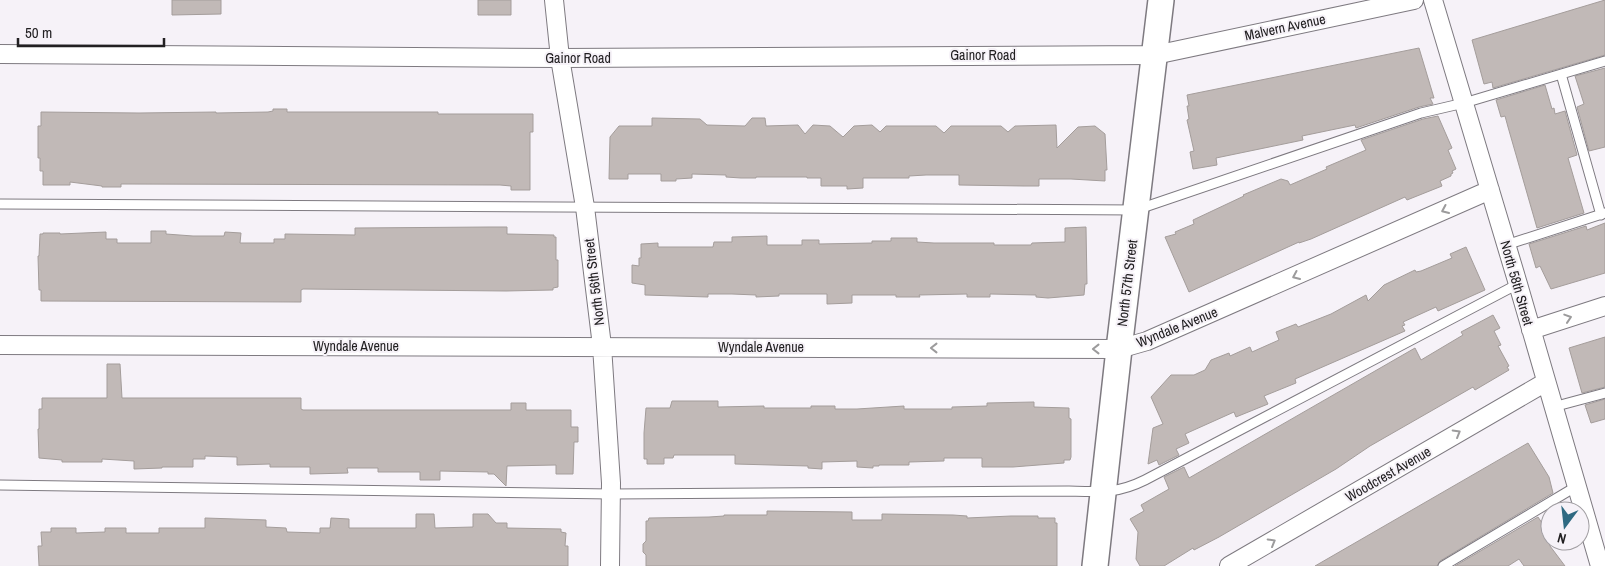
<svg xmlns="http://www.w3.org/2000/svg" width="1605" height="566" font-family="'Archivo Narrow',sans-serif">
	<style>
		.building { fill: #c1b9b7; stroke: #a49d9b }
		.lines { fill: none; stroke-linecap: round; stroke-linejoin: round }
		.lane-casing { stroke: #7e7a80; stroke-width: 11 }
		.street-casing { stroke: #7e7a80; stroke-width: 20 }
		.secondary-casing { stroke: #7e7a80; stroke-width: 28 }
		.lane { stroke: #fff; stroke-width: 9 }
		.street { stroke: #fff; stroke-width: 18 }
		.secondary { stroke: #fff; stroke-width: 25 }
		.oneway { stroke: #9c9b9c }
		.labels { text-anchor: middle; stroke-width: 4; stroke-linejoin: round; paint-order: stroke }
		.street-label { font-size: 14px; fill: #222022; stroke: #f6f2f8 }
	</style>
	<rect width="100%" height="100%" fill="#f6f2f8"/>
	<!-- building -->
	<path class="building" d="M172,0H221V14L172,15Z
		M478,0H511V15H478Z
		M1605,0V55L1493,88L1492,82L1484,84L1472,40Z
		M1419,48L1434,98H1430L1433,104L1419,107L1356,128L1355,125L1302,136L1303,140L1216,158L1217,165L1193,169L1190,152L1194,151L1187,120L1189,119L1187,106H1189L1187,95Z
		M1605,68V147L1589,151L1577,107L1584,104L1575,76Z
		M1545,85L1552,109L1554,108L1555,114L1565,111L1577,155L1568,158L1584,213L1537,228L1508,127L1505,116L1501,117L1496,100Z
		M273,109H287V112H438V114H533V132H530V190H511V186L500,185L121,184V187H102V186L70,182V185H43V171H40V158H38V126H41V112L139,113L216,112V113L268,112L273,111Z
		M1438,116L1452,148L1448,150L1456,169L1452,171L1453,173L1451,174V176L1440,181L1442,186L1407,200L1405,197L1311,239L1299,243V242L1189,292L1165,237L1176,234L1175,232L1194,224L1193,220L1244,196L1243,195L1281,179L1288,181L1290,185L1327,169L1326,167L1366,150L1361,140L1423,119Z
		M652,118L700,119L707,125L745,126L752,118H765L766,126L798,125L805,134L813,125L830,126L843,137L854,126L872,125L880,132L886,126H936L944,133L951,126H1001L1008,132L1015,126L1056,125L1057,148L1078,127L1095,126L1105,134L1107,170H1105V181L1071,179H1039V186H1024L959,185V175H926L909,176V178H863V188L847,189V186H821V178H807V177H756V178H741L726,177V175L692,174V178L676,179V181H661V174H628V179H609L610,137L619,126H652Z
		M1605,223V273L1551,289L1540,266L1536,268L1529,244L1586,226L1587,230Z
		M489,227H507V234L554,235V237H556V260H558V287L553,288V290L506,291L303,289L301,290V302L41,301V290H39L38,256H39L40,234H43V233H60V234L106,232V239H117V243H151V231H166V234L193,236H224L225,232L241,233L240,243H274V239H285V234L355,235V228Z
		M1086,227L1087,284H1085L1084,295L1048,298L1036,297V295L990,294V297H967V294L919,295L920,297H896V295H852V303L827,304V294H779V296L756,297V295L732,294H708V297L645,295V285L632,283V265L639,266V258H641V244L658,243V247H713L714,242H732V237L767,236V245H802V240H819V244L872,243V241H891V238H917V242L934,243H994V245H1031L1032,243L1065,242V228Z
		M1466,247L1485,290L1438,311L1436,307L1403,322L1405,325L1402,326L1405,331L1295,379L1296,383L1264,396L1268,404L1236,417L1234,412L1185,434L1189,443L1176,449L1179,455L1159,465L1157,460L1148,464L1153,428L1163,424L1151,397L1171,375H1194L1205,370L1211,360L1229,353L1230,356L1250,347L1252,352L1279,340L1276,332L1296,324L1298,327L1331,314L1366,295L1368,301L1384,285L1415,270L1416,272L1421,271L1452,258L1450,254Z
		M1493,315L1500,328L1494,331L1501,345L1498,346L1509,366L1507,367L1509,370L1475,390L1473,387L1370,446L1336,469L1219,537L1194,550L1193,548L1164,566H1140L1136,559L1138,532L1130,519L1144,511L1141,505L1169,489L1164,477L1184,467L1189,478L1415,348L1421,360L1463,335L1461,332Z
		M1605,337V387L1582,393L1569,348Z
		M107,364H120L122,398H301V409L303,410H511V403H526V410H571V427H578V442H574L573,474H556V465L507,466L506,486L494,474H488V472L440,471V480H420V472H378V468H347L348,473L310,474V467H270V464L237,465V457L205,456V459H193V467H162V468L134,469V461L102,459V462H62V460L39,458L38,429H39V409H42V398H107Z
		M1605,399V419L1591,423L1585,405Z
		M672,401H718V407L764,406V408H811V406H835V409H857L904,406V409H952V407L987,406V403L1034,402V407L1069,408V418L1071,419V457L1070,460H1064V463L1013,467H982V458H944V461L909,462V465H879V466H873V468L857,467V461L822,462V469L808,468V466L735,464V455H674L673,458H664V464H647V459H644V433L646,408H670Z
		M1528,443L1549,477L1553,493L1440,561L1437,566H1315Z
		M767,511L852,512V520H882V514L953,515L967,516V518L1011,516H1038V518H1055V523H1057V566H646V555L643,552V544L646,541V521H648L649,518L709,517L724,516V515H767Z
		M416,514H434L435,528L473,527V514H488L496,523H507V528L561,529V532L566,533L565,546H568V566H39L38,546H42L41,532H51V528H76V533L105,532V528H126V533H159V528H205V518L266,520V527L286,528L287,532L320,533V528H330L331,518L349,519V528H416Z
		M1538,517L1550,535V546L1565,566H1524L1519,559L1508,566H1455Z"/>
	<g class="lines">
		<defs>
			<path id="lane" d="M1561,74L1601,215
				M0,204L1136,210L1421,113L1464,103L1605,61
				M1506,245L1605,213
				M1553,407L1605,393
				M0,485L611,494L1069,491C1099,492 1117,494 1145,480L1518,284
				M1443,566L1577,486"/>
			<path id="street" d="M554,0L560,58L585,207L602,346L611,483L610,566
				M1433,0L1518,284L1600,566
				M0,54L560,58L1155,55L1414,0
				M1531,330L1605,306
				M0,345L1119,349L1147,341L1490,190
				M1229,566L1546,382"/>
			<path id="secondary" d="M1095,566L1119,349L1161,0"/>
		</defs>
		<!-- lane casing -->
		<use href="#lane" class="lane-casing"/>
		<!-- street casing -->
		<use href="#street" class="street-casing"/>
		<!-- secondary casing -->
		<use href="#secondary" class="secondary-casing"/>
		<!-- lane -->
		<use href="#lane" class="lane"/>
		<!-- street -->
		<use href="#street" class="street"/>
		<!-- secondary -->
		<use href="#secondary" class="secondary"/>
	</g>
	<!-- one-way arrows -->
	<defs><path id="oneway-chevron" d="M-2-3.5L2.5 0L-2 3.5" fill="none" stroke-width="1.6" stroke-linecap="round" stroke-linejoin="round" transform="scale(1.25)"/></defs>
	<g class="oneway">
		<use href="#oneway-chevron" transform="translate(1445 210) rotate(156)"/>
		<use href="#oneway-chevron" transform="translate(1296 276) rotate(156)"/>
		<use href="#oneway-chevron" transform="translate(1568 318) rotate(-18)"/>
		<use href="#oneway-chevron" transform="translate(934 348) rotate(-180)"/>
		<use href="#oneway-chevron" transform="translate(1096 349) rotate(-180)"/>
		<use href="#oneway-chevron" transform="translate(1457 433) rotate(-30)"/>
		<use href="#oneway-chevron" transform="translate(1272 542) rotate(-30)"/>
	</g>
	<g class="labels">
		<!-- street labels -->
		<g class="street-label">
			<text transform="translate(1285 27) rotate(-12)" y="5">Malvern Avenue</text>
			<text x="983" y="60">Gainor Road</text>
			<text x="578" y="63">Gainor Road</text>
			<text transform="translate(594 282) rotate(-97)" y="5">North 56th Street</text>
			<text transform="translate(1127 283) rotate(-83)" y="5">North 57th Street</text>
			<text transform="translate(1517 283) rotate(74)" y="5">North 58th Street</text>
			<text transform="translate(1177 327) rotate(-22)" y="5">Wyndale Avenue</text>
			<text x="356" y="351">Wyndale Avenue</text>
			<text x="761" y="352">Wyndale Avenue</text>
			<text transform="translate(1388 474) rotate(-30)" y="5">Woodcrest Avenue</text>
		</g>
	</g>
	<!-- north arrow -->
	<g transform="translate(1565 526) rotate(195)"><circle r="24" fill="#f6f2f8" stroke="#a19ea2"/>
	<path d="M0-4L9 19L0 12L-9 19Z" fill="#2f6a82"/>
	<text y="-8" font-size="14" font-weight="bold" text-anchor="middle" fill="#222022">N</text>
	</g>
	<!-- scale -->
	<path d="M18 38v8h146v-8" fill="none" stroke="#222022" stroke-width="2.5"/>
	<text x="25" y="38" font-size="15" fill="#222022" stroke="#f6f2f8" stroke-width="4" paint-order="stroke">50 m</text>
</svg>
